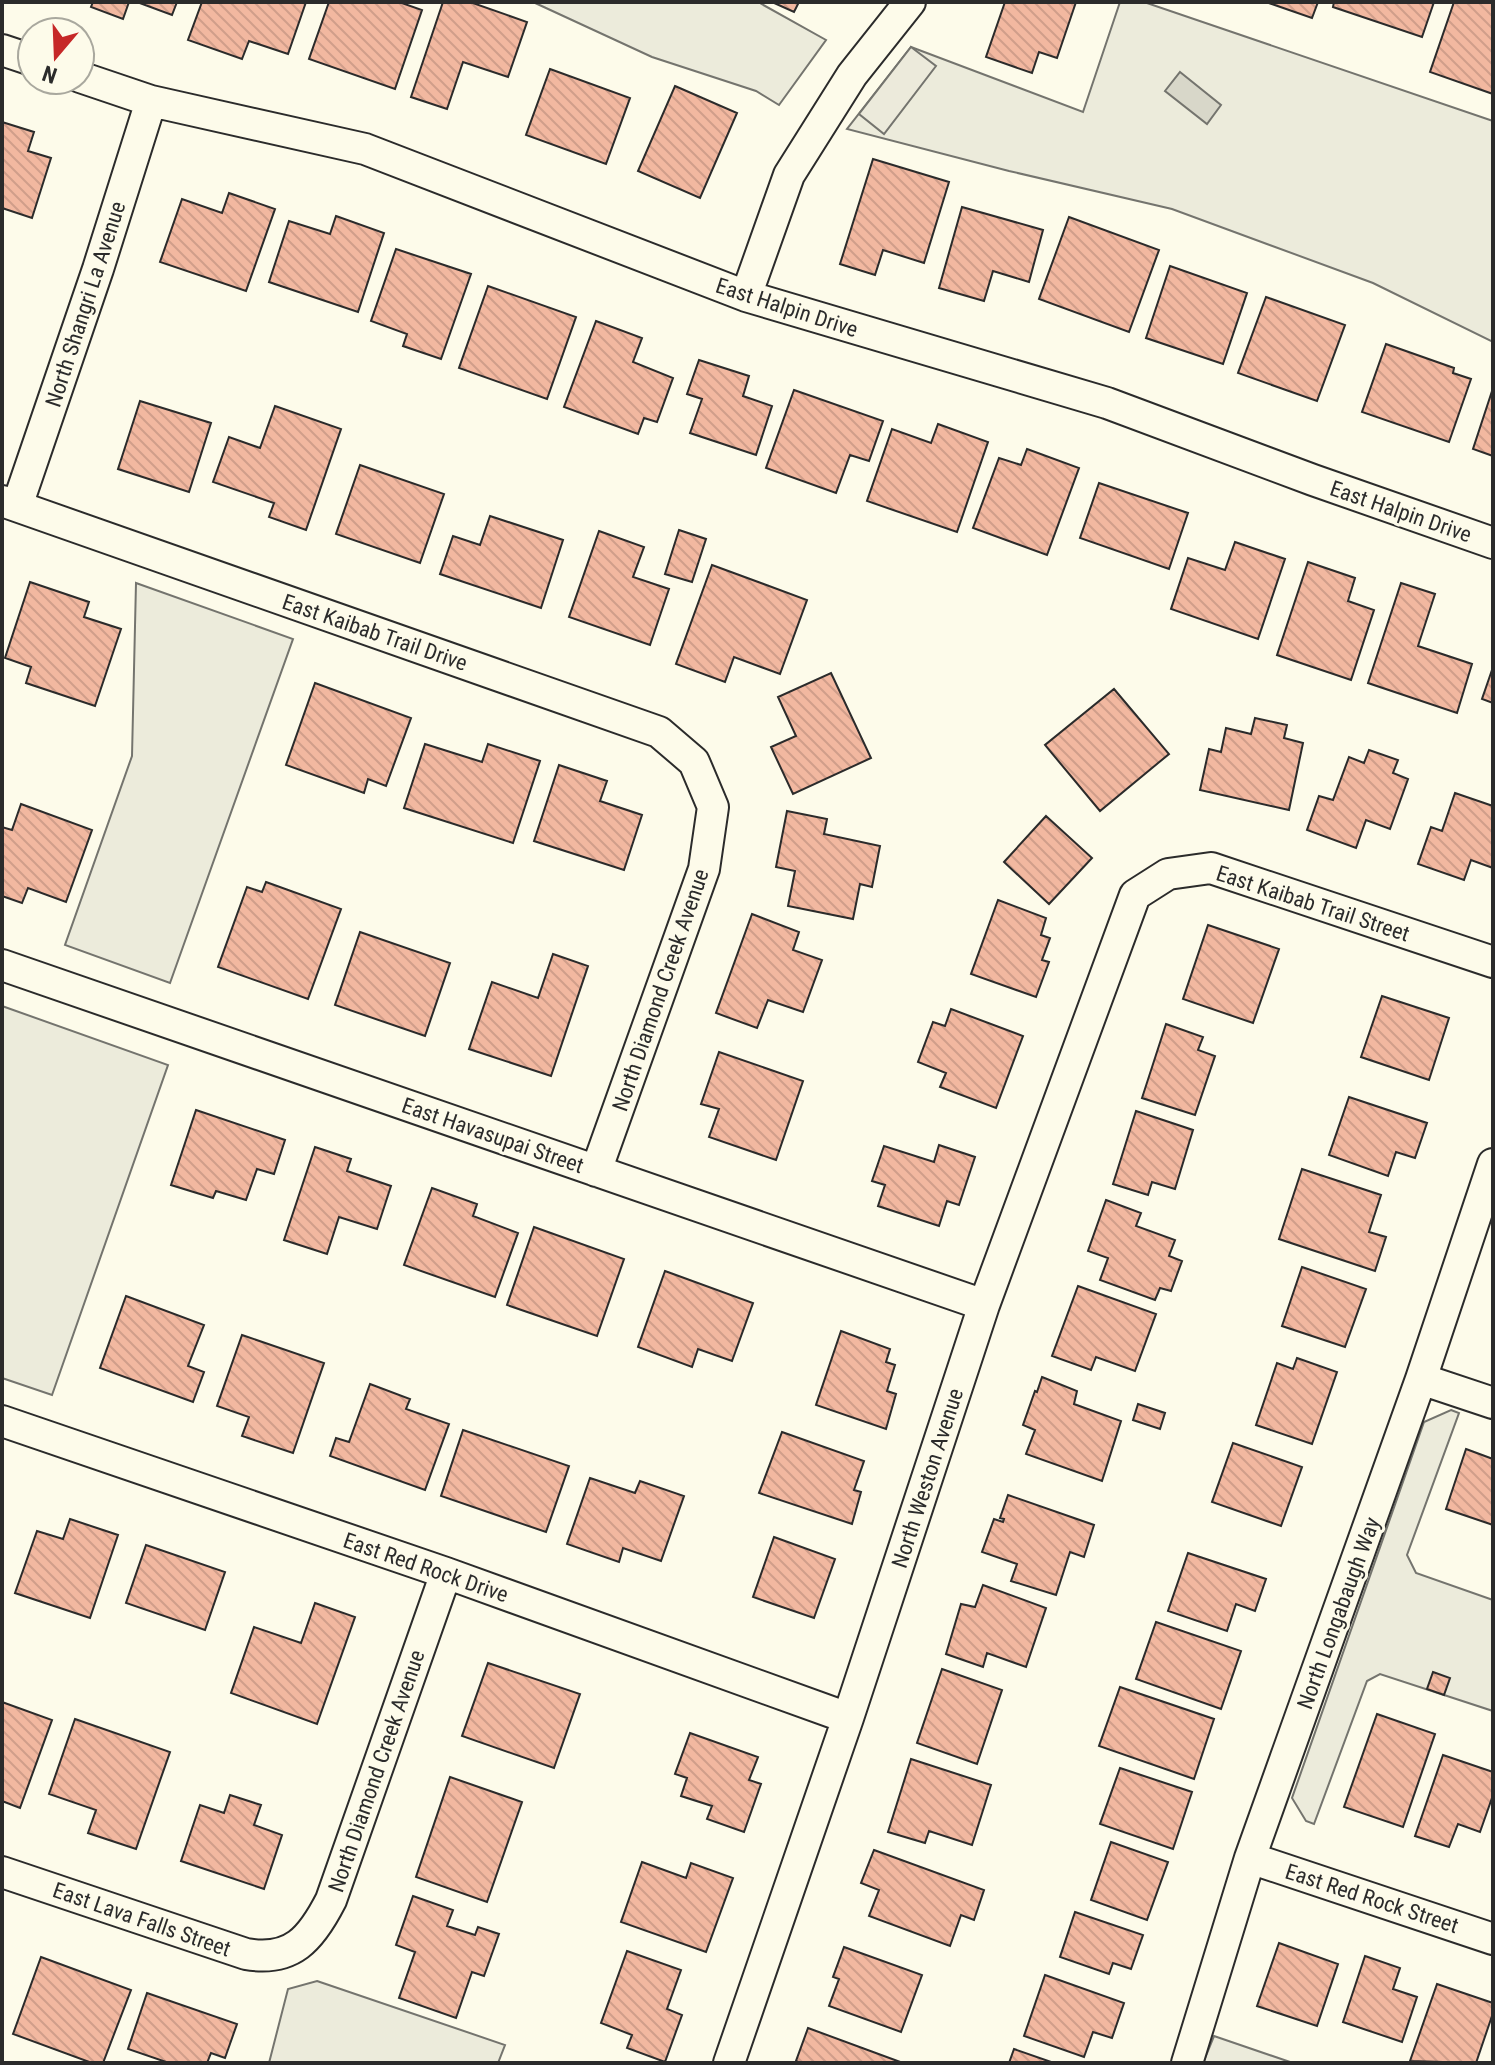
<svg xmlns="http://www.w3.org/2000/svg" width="1495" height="2065" font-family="'Roboto Condensed',sans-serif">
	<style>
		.park { fill: #ecebdb; stroke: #74746e; stroke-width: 2 }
		.parking { fill: #eceadb; stroke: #74746e; stroke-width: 2 }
		.water { fill: #d8d7c9; stroke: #74746e; stroke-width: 2 }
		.building { fill: url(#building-back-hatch); stroke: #2b2b2b; stroke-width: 2 }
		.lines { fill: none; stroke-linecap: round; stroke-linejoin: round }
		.minor-casing { stroke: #2b2b2b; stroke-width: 34 }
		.minor { stroke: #fdfbea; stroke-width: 30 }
		.labels { text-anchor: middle; stroke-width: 6; stroke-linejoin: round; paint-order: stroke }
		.street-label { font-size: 22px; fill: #2b2b2b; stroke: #fdfbea }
	</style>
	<defs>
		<pattern id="building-back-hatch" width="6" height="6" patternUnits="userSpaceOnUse" patternTransform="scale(2)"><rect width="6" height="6" fill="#f2b8a0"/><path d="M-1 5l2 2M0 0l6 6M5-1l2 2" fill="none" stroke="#d09e8a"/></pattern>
	</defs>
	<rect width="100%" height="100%" fill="#fdfbea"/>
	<!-- park -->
	<path class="park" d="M533,2H758L826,40L779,105L756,91L652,57Z
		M1120,2H1144L1493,121V342L1373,283L1172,209L1009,171L847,129L911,47L1083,112Z
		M136,583L293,639L170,983L65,945L132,756Z
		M2,1006L168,1065L52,1395L2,1378Z
		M1451,1410L1459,1413L1407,1555L1416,1573L1493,1600V1711L1380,1674L1367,1681L1314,1824L1306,1821L1292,1798L1424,1422Z
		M317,1981L505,2045L498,2063H269L288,1989Z
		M1214,2036L1293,2063H1203Z"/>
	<!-- parking -->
	<path class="parking" d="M911,47L936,66L884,134L859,114Z"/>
	<!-- water -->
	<path class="water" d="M1180,72L1221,105L1207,124L1165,91Z"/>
	<!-- building -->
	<path class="building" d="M93,2H129L123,19L91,7Z
		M137,2H177L172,15Z
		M202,2H306L288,54L249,41L242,59L188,40Z
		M329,2H399L422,10L395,89L309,59Z
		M443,2H470L527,22L508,77L463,62L447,109L411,97Z
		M772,2H799L794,12Z
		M1005,2H1076L1057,58L1039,52L1032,73L986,57Z
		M1266,2H1318L1312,18Z
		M1334,2H1434L1422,37L1333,7Z
		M1454,2H1493V94L1430,72Z
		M550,69L630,98L606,164L526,135Z
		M675,86L737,113L700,198L638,171Z
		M2,122L34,132L28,151L51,158L32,218L2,208Z
		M873,159L949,182L924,263L883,250L875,275L840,264Z
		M229,193L275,209L246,291L160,262L182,199L222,213Z
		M962,207L1043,230L1029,282L993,271L984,301L939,288Z
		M336,216L384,233L358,312L269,282L289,221L330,234Z
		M1069,217L1159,250L1129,332L1039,299Z
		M396,249L471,274L441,359L403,346L407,334L371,321Z
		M1170,266L1247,293L1223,364L1146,338Z
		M488,286L576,317L547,399L459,368Z
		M1266,297L1345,325L1317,401L1238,373Z
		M596,321L642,338L633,362L673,378L657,422L644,418L638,434L564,407Z
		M1386,344L1454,368L1453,373L1471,379L1449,442L1362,412Z
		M699,360L749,376L743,396L772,406L756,455L690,433L702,399L687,394Z
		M1493,388V456L1473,449Z
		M794,390L883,421L869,461L850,455L836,493L766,468Z
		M140,401L211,423L189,492L118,469Z
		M275,406L341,429L306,530L269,517L274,503L213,482L229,437L260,448Z
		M938,424L988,442L957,532L867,501L892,429L931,443Z
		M1027,449L1079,468L1047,555L973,528L999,458L1021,465Z
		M360,465L444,494L420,563L336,534Z
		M1099,483L1188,513L1169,569L1080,538Z
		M490,516L563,540L541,608L440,574L453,536L480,545Z
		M679,530L706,539L692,582L665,574Z
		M599,531L644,547L633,577L669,589L650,645L569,617Z
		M1235,542L1285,559L1258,639L1171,609L1188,558L1225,570Z
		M1308,562L1355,578L1348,601L1374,610L1351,680L1277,655Z
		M712,565L807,600L780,674L734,657L725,682L676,664Z
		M30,582L89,602L84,617L121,629L95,706L26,683L31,667L5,658Z
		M1401,583L1435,594L1418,646L1472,664L1457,713L1368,683Z
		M1493,667V703L1482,699Z
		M831,673L871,758L793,794L771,747L796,736L778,697Z
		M315,683L411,718L386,786L368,779L364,793L286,765Z
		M1114,689L1169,754L1100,811L1045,745Z
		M1255,718L1287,725L1284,738L1303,743L1289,810L1200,790L1209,749L1221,752L1226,728L1251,734Z
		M425,744L482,762L488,744L540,761L513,843L404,808Z
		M1369,750L1398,760L1393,773L1408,779L1390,829L1366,820L1356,848L1307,830L1319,796L1333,800L1349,757L1364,763Z
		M559,765L607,781L600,801L642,815L624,870L534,841Z
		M1455,793L1493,806V868L1471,860L1464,880L1418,864L1431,827L1442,831Z
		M21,804L92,830L66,902L28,888L22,903L2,896V827L12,830Z
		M787,811L827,819L824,834L880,846L872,887L860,884L853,919L788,906L795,871L776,867Z
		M1046,816L1092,858L1049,904L1004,862Z
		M266,882L341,909L308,999L218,967L247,887L262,892Z
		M998,900L1046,918L1041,935L1050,938L1042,960L1049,962L1036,997L971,974Z
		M752,914L799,932L793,950L822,960L803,1012L768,1000L757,1028L716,1013Z
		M1208,925L1279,949L1253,1023L1183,999Z
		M360,932L450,963L425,1036L335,1005Z
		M553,954L588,966L551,1076L469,1049L492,982L538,998Z
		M1382,996L1449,1018L1429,1080L1361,1057Z
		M951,1009L1023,1036L996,1108L940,1087L946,1073L918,1062L933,1022L945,1026Z
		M1166,1024L1203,1037L1198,1050L1215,1056L1195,1115L1142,1098Z
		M719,1052L803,1081L776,1160L709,1137L719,1109L701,1104Z
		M1349,1097L1427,1123L1415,1158L1396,1152L1388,1176L1329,1155Z
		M196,1110L285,1140L274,1174L257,1169L246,1200L216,1191L213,1198L171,1185Z
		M1136,1111L1193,1130L1175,1189L1152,1182L1148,1195L1113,1184Z
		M939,1145L975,1157L959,1205L947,1201L939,1226L878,1206L885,1185L872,1181L884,1146L934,1162Z
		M315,1147L351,1159L347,1171L391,1186L377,1229L339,1217L327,1254L284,1240Z
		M1302,1169L1381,1195L1369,1232L1386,1237L1375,1271L1279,1239Z
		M432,1188L477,1204L473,1216L518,1233L495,1297L404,1265Z
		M1106,1200L1141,1213L1136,1226L1175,1240L1169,1256L1182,1261L1171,1291L1160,1288L1155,1300L1100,1280L1108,1258L1088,1251Z
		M534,1227L624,1259L597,1336L507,1305Z
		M1302,1267L1366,1289L1345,1347L1282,1326Z
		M665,1271L753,1303L732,1361L698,1349L692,1367L638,1347Z
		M1078,1286L1156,1314L1135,1371L1096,1357L1091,1370L1052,1356Z
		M126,1296L204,1325L188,1366L204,1372L193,1402L100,1368Z
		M841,1331L890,1349L886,1362L895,1365L887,1391L896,1394L886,1429L816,1405Z
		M242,1335L324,1363L293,1453L242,1436L249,1417L217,1406Z
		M1297,1358L1337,1372L1312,1444L1256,1425L1277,1363L1293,1369Z
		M1042,1377L1077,1391L1074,1404L1121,1421L1102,1481L1026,1454L1035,1430L1023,1425L1035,1391L1037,1392Z
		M370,1384L410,1399L406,1409L449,1424L425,1490L330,1456L336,1438L349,1442Z
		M1138,1404L1165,1413L1160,1429L1133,1420Z
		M463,1430L569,1466L546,1532L441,1496Z
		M782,1432L864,1461L854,1490L861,1492L852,1524L759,1493Z
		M1233,1443L1302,1467L1281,1526L1212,1502Z
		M1466,1449L1493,1459V1525L1446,1509Z
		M590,1478L635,1493L640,1481L684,1496L661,1561L623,1548L619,1562L567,1544Z
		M1008,1495L1094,1525L1084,1557L1070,1552L1056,1595L1011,1581L1017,1564L982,1552L994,1519L1003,1522L1004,1519L1000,1518Z
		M70,1519L118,1535L90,1618L15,1593L37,1531L63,1539Z
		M774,1537L835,1559L814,1618L753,1597Z
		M146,1545L225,1572L205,1630L126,1603Z
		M1188,1553L1266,1579L1255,1611L1236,1604L1227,1631L1168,1611Z
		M983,1585L1046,1608L1026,1667L987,1653L983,1667L946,1654L961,1604L975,1607Z
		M315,1603L355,1617L317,1724L231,1693L254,1627L301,1643Z
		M1156,1622L1241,1651L1221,1709L1136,1679Z
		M488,1663L580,1694L554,1768L462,1736Z
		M942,1669L1002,1690L977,1764L917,1743Z
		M1433,1672L1450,1678L1444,1695L1427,1689Z
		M1120,1687L1214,1719L1194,1779L1099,1746Z
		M2,1702L52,1720L20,1808L2,1801Z
		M1377,1714L1435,1734L1403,1827L1344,1807Z
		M75,1719L170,1752L136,1849L88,1833L96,1810L49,1794Z
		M690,1733L758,1757L749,1780L761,1784L744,1832L707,1819L712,1806L681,1796L687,1778L675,1774Z
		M1443,1755L1493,1772V1795L1480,1832L1458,1824L1449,1847L1415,1836Z
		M911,1759L991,1785L972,1845L929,1831L925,1843L888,1832Z
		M1120,1768L1192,1792L1173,1849L1100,1824Z
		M450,1777L522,1802L487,1902L416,1877Z
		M230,1795L261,1805L254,1825L282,1835L264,1889L181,1861L200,1805L224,1813Z
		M1111,1842L1168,1862L1147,1920L1091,1900Z
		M874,1850L984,1890L974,1920L961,1915L950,1946L869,1916L879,1890L861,1883Z
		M642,1862L686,1878L691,1863L733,1878L706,1952L621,1922Z
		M413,1896L453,1910L447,1926L475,1935L478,1927L499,1934L484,1976L472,1972L456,2018L399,1998L415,1952L396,1945Z
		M1075,1912L1143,1935L1131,1969L1113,1963L1109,1974L1060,1957Z
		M1279,1943L1338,1964L1317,2026L1257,2006Z
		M844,1947L922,1975L901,2032L829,2006L839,1979L833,1977Z
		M627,1951L681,1970L667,2009L682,2015L665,2062L627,2048L632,2035L601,2023Z
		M1365,1956L1400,1968L1393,1989L1417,1997L1402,2042L1343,2022Z
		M41,1957L131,1990L103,2063H92L13,2034Z
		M1045,1975L1124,2003L1112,2038L1093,2032L1084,2057L1024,2036Z
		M1437,1984L1493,2003V2013L1476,2063L1410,2061Z
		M147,1993L237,2024L225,2058L211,2053L207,2063H169L128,2049Z
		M808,2028L903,2063H801L796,2061Z
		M1014,2049L1054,2063H1009Z"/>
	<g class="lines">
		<defs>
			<path id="minor" d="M2,50L32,60
				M80,77L151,101L365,149L746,296L1107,403L1313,480L1493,543
				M746,296L789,175L852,75L910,2
				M2,501L659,732L694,762L713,807L704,869L596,1171
				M17,506L98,269L151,101
				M2,965L984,1305
				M1421,1379L1493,1403
				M2,1421L446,1573L848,1718
				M1250,1858L1493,1939
				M2,1872L246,1954C292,1962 311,1939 331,1900L446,1573
				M729,2063L848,1718L984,1305L1135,895L1168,874L1211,868L1493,962
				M1187,2063L1250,1858L1421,1379L1493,1164"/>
		</defs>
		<!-- minor casing -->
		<use href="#minor" class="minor-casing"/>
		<!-- minor -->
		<use href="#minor" class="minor"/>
	</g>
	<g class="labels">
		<!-- street labels -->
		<g class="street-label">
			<text transform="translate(85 304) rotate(-72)" y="8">North Shangri La Avenue</text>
			<text transform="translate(787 307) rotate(18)" y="8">East Halpin Drive</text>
			<text transform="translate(1401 511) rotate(19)" y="8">East Halpin Drive</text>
			<text transform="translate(375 632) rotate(19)" y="8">East Kaibab Trail Drive</text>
			<text transform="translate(1313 903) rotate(18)" y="8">East Kaibab Trail Street</text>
			<text transform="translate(660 990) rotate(-71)" y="8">North Diamond Creek Avenue</text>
			<text transform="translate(493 1135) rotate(19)" y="8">East Havasupai Street</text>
			<text transform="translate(927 1478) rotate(-72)" y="8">North Weston Avenue</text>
			<text transform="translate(426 1567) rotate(19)" y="8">East Red Rock Drive</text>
			<text transform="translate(1338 1613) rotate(-70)" y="8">North Longabaugh Way</text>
			<text transform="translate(376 1771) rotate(-71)" y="8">North Diamond Creek Avenue</text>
			<text transform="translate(1372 1898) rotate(18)" y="8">East Red Rock Street</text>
			<text transform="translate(142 1919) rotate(19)" y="8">East Lava Falls Street</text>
		</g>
	</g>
	<!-- border -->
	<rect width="1495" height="2065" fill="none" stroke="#2b2b2b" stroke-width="8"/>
	<!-- north arrow -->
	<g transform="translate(56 56) rotate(199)"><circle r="38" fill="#fdfbea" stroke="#a9a89e" stroke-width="2"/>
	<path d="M0-6L14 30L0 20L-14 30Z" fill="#c62828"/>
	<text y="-12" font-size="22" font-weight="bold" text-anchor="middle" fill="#2b2b2b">N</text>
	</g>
</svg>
